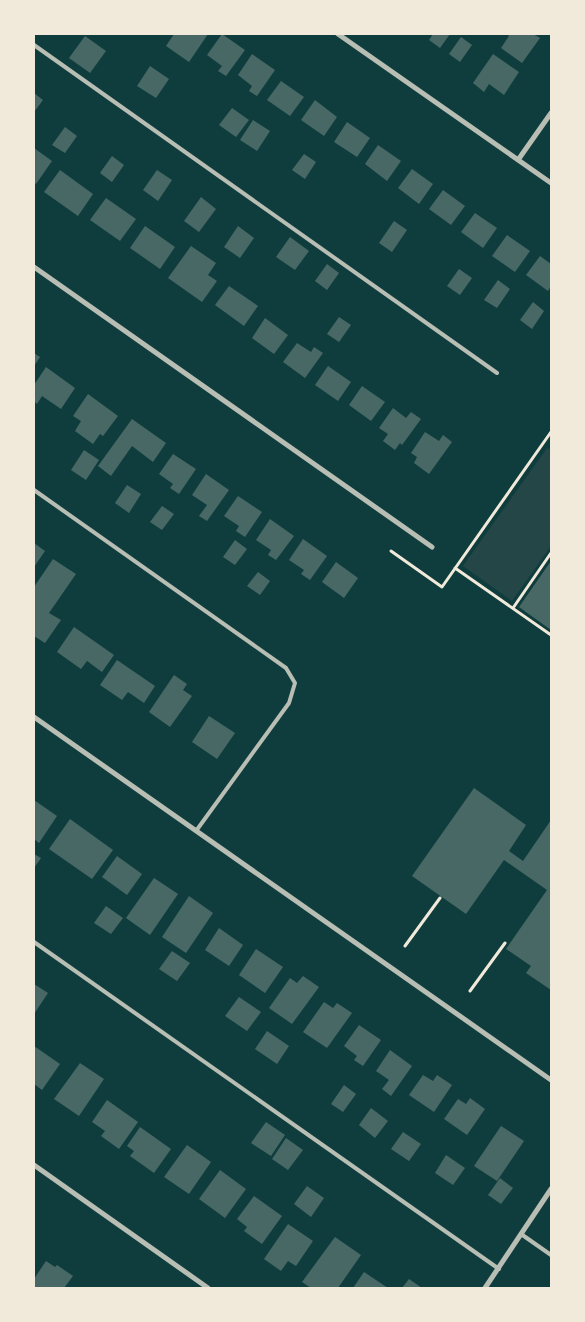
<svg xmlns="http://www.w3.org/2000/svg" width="585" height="1322" font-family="'Archivo Narrow',sans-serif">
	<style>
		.green { fill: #244646 }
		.building { fill: #486865 }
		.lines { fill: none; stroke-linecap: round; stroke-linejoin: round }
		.path { stroke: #f1e9da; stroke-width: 3 }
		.service { stroke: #b8beb3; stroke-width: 4 }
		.minor { stroke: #b8beb3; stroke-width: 5 }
	</style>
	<rect width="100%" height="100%" fill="#0f3d3e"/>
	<!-- green -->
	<path class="green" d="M547,448L551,450V546L512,601L463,566Z"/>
	<!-- building -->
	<path class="building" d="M174,34H208L189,62L166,46Z
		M222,34L245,50L226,76L218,71L222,66L207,55Z
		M433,34H450L440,48L429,40Z
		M507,34H533L540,38L522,63L501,48L509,36Z
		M85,36L106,51L90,73L69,58Z
		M461,37L472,45L460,62L449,54Z
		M252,54L275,70L257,96L249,91L252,86L238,75Z
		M493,54L519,72L504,95L489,84L484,92L473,83Z
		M150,66L169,79L156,98L137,86Z
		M281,81L304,97L290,116L267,100Z
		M34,93L43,100L34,112Z
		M315,100L337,117L324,136L301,120Z
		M232,108L249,120L236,137L219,125Z
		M253,120L270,131L257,151L240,140Z
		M347,122L370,138L357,157L334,142Z
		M65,127L77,136L65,153L52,145Z
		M378,145L401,161L387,181L365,164Z
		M34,148L52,161L36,184L34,182Z
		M304,154L316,162L305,179L292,170Z
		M112,156L124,165L112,182L100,173Z
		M412,169L433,184L419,204L398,188Z
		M60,170L93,194L78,216L44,192Z
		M157,170L172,180L158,201L143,190Z
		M443,190L465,206L451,225L429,209Z
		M201,197L216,209L199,232L184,221Z
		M106,198L136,219L120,241L90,220Z
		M475,213L497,228L483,248L461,232Z
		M394,221L407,230L392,252L379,243Z
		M145,226L175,247L160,269L130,248Z
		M238,226L254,238L240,258L224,247Z
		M507,235L530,251L515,272L492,256Z
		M290,237L309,251L295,270L276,257Z
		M191,246L216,263L208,275L217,281L202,302L168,278Z
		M540,256L551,264V286L548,291L526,275Z
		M327,264L339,273L327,290L315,281Z
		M459,269L472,278L460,295L447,286Z
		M498,280L510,289L497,308L484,300Z
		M229,286L258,306L244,326L215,305Z
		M533,302L544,311L532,329L520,320Z
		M339,317L351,325L339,342L327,334Z
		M265,318L288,335L274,354L252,338Z
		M297,343L311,352L314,347L323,353L305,378L283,362Z
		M34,353L40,357L34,366Z
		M328,366L351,382L338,401L315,385Z
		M46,367L75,388L61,409L42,396L37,404L34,401V385Z
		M362,386L385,402L371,421L349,405Z
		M88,394L118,416L103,436L100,434L93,444L75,431L81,421L73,416Z
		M393,408L406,418L411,412L421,419L402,445L400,443L395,450L383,441L388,434L379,428Z
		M132,419L166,443L153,462L132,446L111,476L98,466Z
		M425,432L439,441L443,435L452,442L429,474L414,463L417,457L411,453Z
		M84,450L99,460L86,480L71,470Z
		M173,454L196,469L179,494L170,488L173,484L159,474Z
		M206,474L229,490L207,521L199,516L207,505L192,495Z
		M127,485L141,494L129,513L115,503Z
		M238,496L262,512L245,537L236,531L239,526L224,516Z
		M162,506L174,514L162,530L150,522Z
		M270,519L294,536L276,560L268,555L271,550L256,540Z
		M303,539L327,556L310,580L301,574L304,570L289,560Z
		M235,540L247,549L235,565L223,557Z
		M34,543L45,551L34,567Z
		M53,559L76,574L49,613L61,620L45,643L34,636V587Z
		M551,561V630L519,607Z
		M336,562L358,578L344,598L322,582Z
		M258,572L270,581L260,595L247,586Z
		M74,627L114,655L102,672L87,661L81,669L57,652Z
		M117,660L155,686L144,703L128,692L122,700L100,685Z
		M174,675L187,684L183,690L192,696L170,727L149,712Z
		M209,716L235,733L217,759L192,742Z
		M474,788L526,825L509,851L523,861L551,820V990L526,973L531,966L506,949L547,890L504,860L466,914L412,876Z
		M34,800L57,816L39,843L34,839Z
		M70,819L113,850L92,879L49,849Z
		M34,854L41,858L34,868Z
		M117,856L142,874L127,895L102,877Z
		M154,878L178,894L150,935L126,918Z
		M189,896L213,913L186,953L162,937Z
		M106,906L123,918L111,934L94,923Z
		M219,928L243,945L229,966L205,950Z
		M256,949L283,967L265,993L239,975Z
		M172,951L190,963L177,981L159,969Z
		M303,976L319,987L292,1024L269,1008L290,978L297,983Z
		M34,984L48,993L34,1014Z
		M239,997L261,1012L247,1031L225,1016Z
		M324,1002L333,1008L337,1003L352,1013L327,1048L303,1032Z
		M359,1025L381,1040L363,1066L354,1060L357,1056L344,1046Z
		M267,1031L289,1046L277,1064L255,1049Z
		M34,1046L60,1064L42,1090L34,1084Z
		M390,1050L412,1066L391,1096L382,1089L389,1080L376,1071Z
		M80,1063L104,1079L79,1116L54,1099Z
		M423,1075L433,1081L437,1075L452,1085L434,1112L409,1095Z
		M344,1085L356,1094L343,1112L331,1104Z
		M470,1098L485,1109L467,1135L444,1119L458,1099L466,1104Z
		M107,1100L138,1122L119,1149L101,1136L105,1131L92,1122Z
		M371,1108L388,1121L375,1138L359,1125Z
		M266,1122L285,1135L271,1156L251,1143Z
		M501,1126L524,1141L497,1181L474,1166Z
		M140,1127L171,1149L154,1173L130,1156L134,1151L127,1146Z
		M403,1132L421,1144L409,1161L391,1149Z
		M286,1138L303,1150L288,1170L272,1159Z
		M187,1145L211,1162L189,1194L164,1177Z
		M446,1155L465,1168L453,1185L435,1173Z
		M220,1170L246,1189L225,1218L199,1199Z
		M500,1178L513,1188L501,1204L488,1195Z
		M307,1186L324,1198L311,1217L294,1204Z
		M254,1196L282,1216L262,1244L244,1231L247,1227L237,1219Z
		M288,1224L313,1241L296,1266L288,1261L281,1271L264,1259Z
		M335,1237L361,1255L338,1288H311L302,1282Z
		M46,1261L55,1267L57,1265L73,1276L64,1288H34V1279Z
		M364,1272L388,1288H353Z
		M409,1279L422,1288H402Z"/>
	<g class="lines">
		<!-- path -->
		<path class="path" d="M391,551L442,587L551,432
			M455,568L551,635
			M513,608L551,553
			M405,946L440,898
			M470,991L505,943"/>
		<!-- service -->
		<path class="service" d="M34,45L497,373
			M34,490L286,668L295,683L289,703L196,831
			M34,942L499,1269
			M521,1234L551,1255"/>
		<!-- minor -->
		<path class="minor" d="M338,34L551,183
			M518,160L551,113
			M34,267L432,547
			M34,717L551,1080
			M34,1165L208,1288
			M485,1288L551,1189"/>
	</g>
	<!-- border -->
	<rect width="585" height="1322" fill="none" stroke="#f1e9da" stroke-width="70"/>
</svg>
